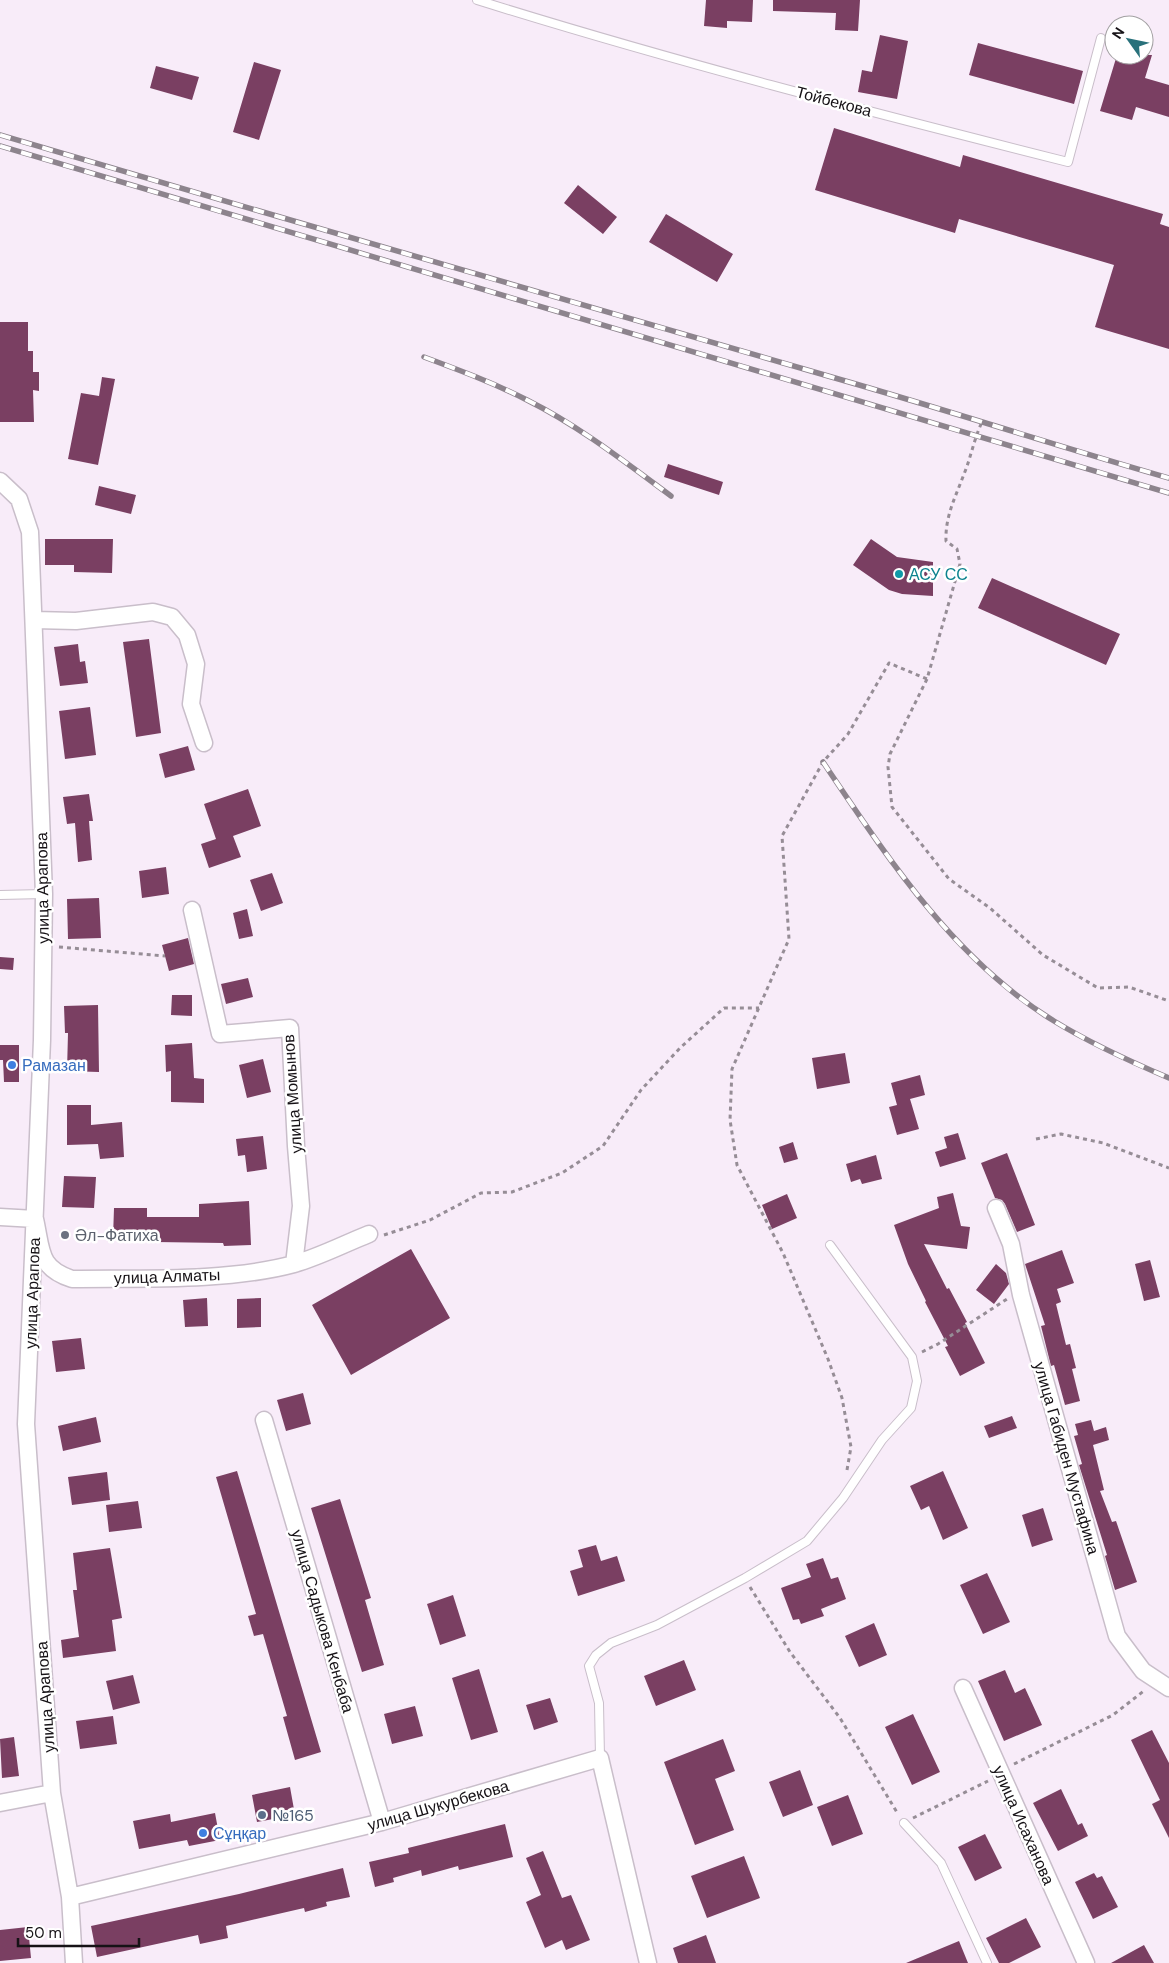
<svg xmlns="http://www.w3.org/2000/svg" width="1169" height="1963" font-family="'DM Sans',sans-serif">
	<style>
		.building { fill: #7a3f62 }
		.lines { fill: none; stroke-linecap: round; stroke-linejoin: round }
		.lane-casing { stroke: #c9beca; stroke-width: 10 }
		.street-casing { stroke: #c9beca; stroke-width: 19 }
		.path { stroke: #968d96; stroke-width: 3; stroke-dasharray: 4 4; stroke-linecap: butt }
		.lane { stroke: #fff; stroke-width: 8 }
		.street { stroke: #fff; stroke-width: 16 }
		.rail-casing { stroke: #8d848d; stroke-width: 5.5 }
		.rail { stroke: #fff; stroke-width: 4; stroke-dasharray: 11; stroke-linecap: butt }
		.culture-dot { fill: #0f9aa8; stroke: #fff; stroke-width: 2 }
		.shop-dot { fill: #3f7fe0; stroke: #fff; stroke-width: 2 }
		.worship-dot { fill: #6b7280; stroke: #fff; stroke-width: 2 }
		.service-dot { fill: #5c6f8a; stroke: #fff; stroke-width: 2 }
		.labels { text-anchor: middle; stroke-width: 5; stroke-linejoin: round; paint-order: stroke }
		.street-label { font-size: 16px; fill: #161216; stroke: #fff }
		.culture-label { font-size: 16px; fill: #0d838f; stroke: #fff; text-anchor: start }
		.shop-label { font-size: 16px; fill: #366cbe; stroke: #fff; text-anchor: start }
		.worship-label { font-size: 16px; fill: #5b616d; stroke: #fff; text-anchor: start }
		.service-label { font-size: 16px; fill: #4e5e75; stroke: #fff; text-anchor: start }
	</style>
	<rect width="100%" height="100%" fill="#f8ecf9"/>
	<!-- building -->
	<path class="building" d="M706,0H753L752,22L727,21V28L704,26Z
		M773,0H860L858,31L835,30L836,13L773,11Z
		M880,35L908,41L897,99L858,92L862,70L872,72Z
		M978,43L1083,71L1074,104L969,75Z
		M1117,55H1152L1145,78L1169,85V117L1136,107L1132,120L1100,111Z
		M254,62L281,70L259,140L233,132Z
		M156,66L199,77L192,100L150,88Z
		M834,128L960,167L963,155L1163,214L1160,224L1169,227V349L1095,327L1114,265L959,219L955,233L815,190Z
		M578,185L617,217L603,234L564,203Z
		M666,214L733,254L717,282L649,242Z
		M0,322H28V351H33V372H39V391L33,390L34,422H0Z
		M102,377L115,379L98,465L68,459L81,393L99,396Z
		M668,464L723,482L719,495L664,477Z
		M99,486L136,495L131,514L95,505Z
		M45,539H113L112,573L74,572V565H45Z
		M871,539L897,557L933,562V596L902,594L889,590L853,565Z
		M992,578L1120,634L1106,665L978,608Z
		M149,639L161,733L136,737L123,642Z
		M78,644L80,662L85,661L88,683L60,686L54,647Z
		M90,707L96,755L65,759L59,711Z
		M188,746L195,770L165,778L159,754Z
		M248,789L261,826L233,836L241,857L209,868L201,844L216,839L204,804Z
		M89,794L93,821H89L92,860L78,862L75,823L67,824L63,797Z
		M166,867L169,894L142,898L139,871Z
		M272,873L283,903L261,911L250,880Z
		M99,898L101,938L68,939L67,899Z
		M247,909L253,936L239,939L233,913Z
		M188,938L194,964L169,971L162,945Z
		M0,957L14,958L13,970L0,969Z
		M248,978L253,997L226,1004L221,984Z
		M172,995H192V1016L171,1015Z
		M98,1005L99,1072L67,1071L68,1033H65L64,1006Z
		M192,1043L194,1078L204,1079V1103L171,1102V1071L166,1072L165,1045Z
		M0,1045H19V1082H4L3,1060H0Z
		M845,1053L850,1083L817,1089L812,1058Z
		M263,1059L271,1092L247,1098L239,1065Z
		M920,1075L925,1095L910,1099L919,1129L897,1135L889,1107L897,1105L891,1083Z
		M67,1105H91V1125L122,1122L124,1157L100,1159L98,1144L67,1145Z
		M958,1133L966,1159L940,1167L935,1152L947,1148L944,1137Z
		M263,1136L267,1169L247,1172L245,1155L238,1156L236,1139Z
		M793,1142L798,1159L784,1163L779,1147Z
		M1007,1153L1035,1225L1017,1232L1005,1204L1002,1200L995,1198L981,1163Z
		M876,1155L882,1179L862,1184L860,1179L851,1182L846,1164Z
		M64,1176L96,1177L94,1208L62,1207Z
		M953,1193L961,1226L970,1227L967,1249L924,1244L947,1289L949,1288L967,1322L965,1323L985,1363L960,1376L945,1347L948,1346L925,1302L926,1301L908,1264L894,1225L939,1208L937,1197Z
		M787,1194L797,1218L772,1229L762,1205Z
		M249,1201L251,1245L224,1246L223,1243L156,1242V1238H113L114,1208H147V1217H199V1204Z
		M411,1249L450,1318L351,1375L312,1305Z
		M1062,1250L1074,1283L1057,1289L1061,1302L1056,1304L1066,1345L1070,1344L1076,1368L1072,1369L1080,1401L1065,1405L1054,1365L1051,1366L1041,1326L1045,1325L1025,1264Z
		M1150,1260L1160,1297L1144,1301L1135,1264Z
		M996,1264L1006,1273L1009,1284L994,1304L976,1290Z
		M207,1298L208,1326L185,1327L183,1300Z
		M261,1298V1327L237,1328V1299Z
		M81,1338L85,1369L56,1372L52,1341Z
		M303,1393L311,1424L286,1431L277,1400Z
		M1012,1416L1017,1428L989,1438L984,1426Z
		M96,1417L101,1442L63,1451L58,1426Z
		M1091,1420L1094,1431L1106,1427L1109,1440L1093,1445L1104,1490L1100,1491L1112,1522L1116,1521L1137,1582L1115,1590L1105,1556L1107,1555L1079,1465L1082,1464L1074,1436L1078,1435L1075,1424Z
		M237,1471L321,1752L295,1760L283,1717L287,1716L263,1634L254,1636L248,1616L256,1614L216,1477Z
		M943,1471L968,1528L943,1540L929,1506L921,1510L910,1486Z
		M107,1472L110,1500L72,1505L68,1477Z
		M340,1499L371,1598L365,1600L384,1665L362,1672L311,1508Z
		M138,1501L142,1528L109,1532L106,1505Z
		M1043,1508L1053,1540L1032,1547L1022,1515Z
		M596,1545L601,1561L617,1556L625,1581L578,1596L570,1571L583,1567L578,1550Z
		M110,1548L122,1618L112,1620L116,1651L63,1658L61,1640L79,1637L73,1590H77L73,1553Z
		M823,1558L831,1579L838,1577L846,1599L821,1609L824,1616L801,1624L799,1619L793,1620L781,1588L811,1577L806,1564Z
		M987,1573L1010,1622L983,1634L960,1585Z
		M453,1595L466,1636L440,1645L427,1604Z
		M874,1623L887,1655L859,1667L845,1636Z
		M684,1660L696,1690L656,1706L644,1676Z
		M479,1669L498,1732L471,1740L452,1678Z
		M1005,1670L1015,1693L1025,1688L1042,1725L1004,1741L978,1681Z
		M133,1675L140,1703L113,1710L106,1681Z
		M550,1698L558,1722L534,1730L526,1705Z
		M415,1706L423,1736L392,1744L384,1714Z
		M913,1714L940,1772L912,1785L885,1727Z
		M113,1716L117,1744L80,1749L76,1721Z
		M1152,1730L1169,1763V1838L1152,1804L1160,1800L1131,1740Z
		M14,1737L19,1776L2,1778L0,1739Z
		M723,1739L735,1771L715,1779L734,1830L695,1845L664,1762Z
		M800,1770L813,1805L783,1817L769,1782Z
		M290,1787L295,1815L257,1822L252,1795Z
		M1061,1789L1078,1825L1082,1823L1088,1836L1058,1851L1033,1803Z
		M848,1795L863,1834L832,1846L817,1807Z
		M215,1813L220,1840L189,1846L187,1840L139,1849L133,1821L170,1814L171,1822Z
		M505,1824L513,1857L459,1870L458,1866L422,1876L421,1870L393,1878L394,1882L375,1887L369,1862L409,1853L408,1848Z
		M985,1834L1002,1868L975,1881L958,1847Z
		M543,1851L562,1898L571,1895L590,1940L566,1950L562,1940L545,1948L526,1902L541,1895L526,1858Z
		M744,1856L760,1898L707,1918L691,1876Z
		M343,1868L350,1897L326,1902L327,1906L305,1912L304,1908L226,1926L228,1938L200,1944L198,1935L97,1957L91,1926L239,1894Z
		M1094,1873L1097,1878L1102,1876L1118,1907L1093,1919L1075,1882Z
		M1026,1918L1041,1947L1009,1963H999L986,1938Z
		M28,1927L31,1958L0,1961V1930Z
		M706,1935L716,1963H678L673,1948Z
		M959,1941L968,1963H906Z
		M1144,1945L1154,1963H1111Z"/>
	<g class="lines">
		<defs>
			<path id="lane" d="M477,0C672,61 870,112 1068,162L1101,38
				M0,895L44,894
				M600,1758L599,1703L589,1666L596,1655L611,1643L657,1625L745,1578L807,1541L843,1498L882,1440L911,1408L917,1381L912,1357L830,1245
				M904,1823L941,1863L987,1963"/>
			<path id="street" d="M0,481L19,499L30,532L44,894L42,1040L26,1424L52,1793L70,1897L74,1963
				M34,620L76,621L153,612L172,617L187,635L196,664L191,704L204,743
				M192,910L220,1034L290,1028L296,1146L301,1206L294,1264
				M996,1208L1011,1244L1021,1295L1117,1636L1143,1671L1169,1688
				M0,1217L35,1219C42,1250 38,1268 72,1279C141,1278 227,1282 294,1264C319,1257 344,1244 369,1234
				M264,1420L382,1822
				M963,1688L1086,1963
				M0,1803L52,1793
				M70,1897L382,1822L600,1758L648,1963"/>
		</defs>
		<!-- lane casing -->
		<use href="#lane" class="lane-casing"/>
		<!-- street casing -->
		<use href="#street" class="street-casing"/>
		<!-- path -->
		<path class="path" d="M927,679L890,754L888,767L892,807L949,879L990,908L1043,955L1098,988L1129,987L1169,1001
			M59,947L165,956
			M1036,1139L1061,1134L1103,1143L1169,1168
			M384,1235L430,1220L481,1193L512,1192L562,1173L603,1146L641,1090L680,1048L724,1008H759
			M922,1352L938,1344L1007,1299
			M847,1470L851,1447L842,1398L828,1359L783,1253L737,1165L730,1120L732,1069L789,939L782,836L823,762L848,734L889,663L927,679L960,564L957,549L946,541C945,516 956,496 964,474C971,457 974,439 982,422
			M750,1587L790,1652L840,1718L898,1814
			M1014,1764L1113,1715L1145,1690
			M913,1818L988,1781"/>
		<!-- lane -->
		<use href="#lane" class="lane"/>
		<!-- street -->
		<use href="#street" class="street"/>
		<defs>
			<path id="rail" d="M0,135C278,217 556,297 835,378C947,410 1057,446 1169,478
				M0,146L1169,493
				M424,357C459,370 494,383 527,400C579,426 625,462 671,496
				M823,762C887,857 954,960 1054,1021C1090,1043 1129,1061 1169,1078"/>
		</defs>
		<!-- rail casing -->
		<use href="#rail" class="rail-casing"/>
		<!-- rail -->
		<use href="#rail" class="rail"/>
	</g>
	<!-- markers -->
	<circle class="culture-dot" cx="899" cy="574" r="5"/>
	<g class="shop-dot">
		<circle cx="12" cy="1065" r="5"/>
		<circle cx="203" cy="1833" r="5"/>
	</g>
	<circle class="worship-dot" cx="65" cy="1235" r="5"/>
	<circle class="service-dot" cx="262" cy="1815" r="5"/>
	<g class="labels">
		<!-- street labels -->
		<g class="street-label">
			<text transform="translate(834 101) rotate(15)" y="6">Тойбекова</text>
			<text transform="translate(42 888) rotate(-91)" y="6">улица Арапова</text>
			<text transform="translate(292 1094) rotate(-94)" y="6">улица Момынов</text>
			<text transform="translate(167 1276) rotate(-2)" y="6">улица Алматы</text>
			<text transform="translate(32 1293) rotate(-88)" y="6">улица Арапова</text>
			<text transform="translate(1067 1458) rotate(74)" y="6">улица Габиден Мустафина</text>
			<text transform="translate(323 1621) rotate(74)" y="6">улица Садыкова Кенбаба</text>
			<text transform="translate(45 1697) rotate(-94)" y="6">улица Арапова</text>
			<text transform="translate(438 1805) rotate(-16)" y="6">улица Шукурбекова</text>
			<text transform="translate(1024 1825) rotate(66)" y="6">улица Исаханова</text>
		</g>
		<!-- culture labels -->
		<g class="culture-label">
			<text x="909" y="580">АСУ СС</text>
		</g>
		<!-- shop labels -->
		<g class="shop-label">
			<text x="22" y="1071">Рамазан</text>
			<text x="213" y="1839">Сұңқар</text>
		</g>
		<!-- worship labels -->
		<g class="worship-label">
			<text x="75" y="1241">Әл-Фатиха</text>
		</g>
		<!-- service labels -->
		<g class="service-label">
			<text x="272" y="1821">№165</text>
		</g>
	</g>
	<!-- north arrow -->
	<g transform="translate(1129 40) rotate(303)"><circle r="24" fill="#ffffff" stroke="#a2a0a2"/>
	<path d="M0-4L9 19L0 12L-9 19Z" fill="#29717b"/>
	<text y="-8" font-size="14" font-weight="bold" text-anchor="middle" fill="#161216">N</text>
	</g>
	<!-- scale -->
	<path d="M18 1938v8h121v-8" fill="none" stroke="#161216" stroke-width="2.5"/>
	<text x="25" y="1938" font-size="15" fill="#161216" stroke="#ffffff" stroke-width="4" paint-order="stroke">50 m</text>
</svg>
